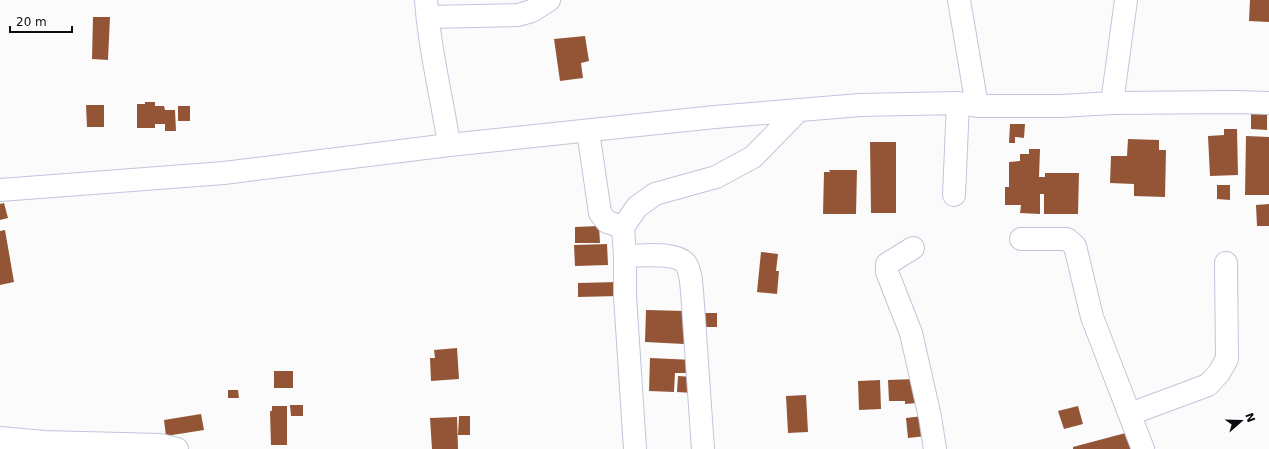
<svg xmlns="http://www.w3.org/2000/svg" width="1269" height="449" font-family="'DejaVu Sans',sans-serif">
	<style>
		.building { fill: #935535 }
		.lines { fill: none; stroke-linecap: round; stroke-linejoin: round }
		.street-casing { stroke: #c1c5db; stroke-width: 24 }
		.street { stroke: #fff; stroke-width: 22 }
	</style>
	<rect width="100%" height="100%" fill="#fbfbfb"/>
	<!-- building -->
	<path class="building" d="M1250,0H1269V22L1249,21Z
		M93,17H110L108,60L92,59Z
		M585,36L589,61L581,63L583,78L560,81L554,39Z
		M145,102H155V106H164L165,110H175L176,131H165V124H155V128H137V104H145Z
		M86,105H104V127H87Z
		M178,106H190V121H178Z
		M1251,108H1267V130L1251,129Z
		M1010,124H1025L1024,138L1015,137V143H1009Z
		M1224,129H1237L1238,175L1210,176L1208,136L1224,135Z
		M1246,136L1269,137V195H1245Z
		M1128,139L1159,140V150H1166L1165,197L1134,196V184L1110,183L1111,156H1127Z
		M870,142H896V213H871Z
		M1029,149H1040L1039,177H1045V173H1079L1078,214H1044V194H1040V214L1020,213L1021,205H1005V187H1009V162L1020,161V154H1029Z
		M829,170H857L856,214H823L824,172H830Z
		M1217,185H1230V200L1217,199Z
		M4,203L8,218L0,220V204Z
		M1269,204V226H1257L1256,205Z
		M599,226L600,243H575V227Z
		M5,230L14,282L0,285V231Z
		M607,244L608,265L575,266L574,245Z
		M761,252L778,254L776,271H779L777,294L757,292Z
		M618,282V296L578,297V283Z
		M646,310L686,311L684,344L645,342Z
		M702,313H717V327H702Z
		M457,348L459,379L431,381L430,358H435L434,350Z
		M650,358L694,360V373H675L674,392L649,391Z
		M274,371H293V388H274Z
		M678,376L693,377V393L677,392Z
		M916,379L917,403L905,404V401H889L888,380Z
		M880,380L881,409L859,410L858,381Z
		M228,390H238L239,398H228Z
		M806,395L808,432L788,433L786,396Z
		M290,405H303V416H291Z
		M272,406H287V445H271L270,411H272Z
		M1078,406L1083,424L1064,429L1058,411Z
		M201,414L204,430L166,436L164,420Z
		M459,416H470V435H458Z
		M923,416L926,436L908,438L906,418Z
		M457,417L458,449H432L430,418Z
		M1133,431L1138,449H1073V447Z"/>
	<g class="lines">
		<defs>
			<path id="street" d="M426,0C429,49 442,97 449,145
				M959,0L977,106
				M428,17L518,15L532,11L549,0
				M1112,103L1126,0
				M588,131L600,213L607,222L623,227L625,256V296L635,449
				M0,190L224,173L449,145L715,117L860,105L958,103L977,106H1061L1112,103L1237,102L1269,103
				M954,195L958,103
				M623,227L637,207L655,194L716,177L753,157L799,110
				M1021,239H1067L1075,246L1092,317L1143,449
				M913,248L887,264V272L911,333L930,417L935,449
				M625,256C640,256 676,251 686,264C691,272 691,282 692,291L703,449
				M1130,414L1208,385L1219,373L1227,359L1226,263
				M0,438L44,442L160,445L177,449"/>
		</defs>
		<!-- street casing -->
		<use href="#street" class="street-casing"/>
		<!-- street -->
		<use href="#street" class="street"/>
	</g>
	<!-- north arrow -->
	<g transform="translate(1241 421) rotate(70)" stroke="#ffffff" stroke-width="3" paint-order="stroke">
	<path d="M0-3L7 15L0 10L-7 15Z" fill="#0a0c13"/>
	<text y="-6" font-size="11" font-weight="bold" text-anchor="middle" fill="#0a0c13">N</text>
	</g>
	<!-- scale -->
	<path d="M10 26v6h62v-6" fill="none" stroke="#0a0c13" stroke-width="2"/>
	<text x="16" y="26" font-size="12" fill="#0a0c13" stroke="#ffffff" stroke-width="3" paint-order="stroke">20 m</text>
</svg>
